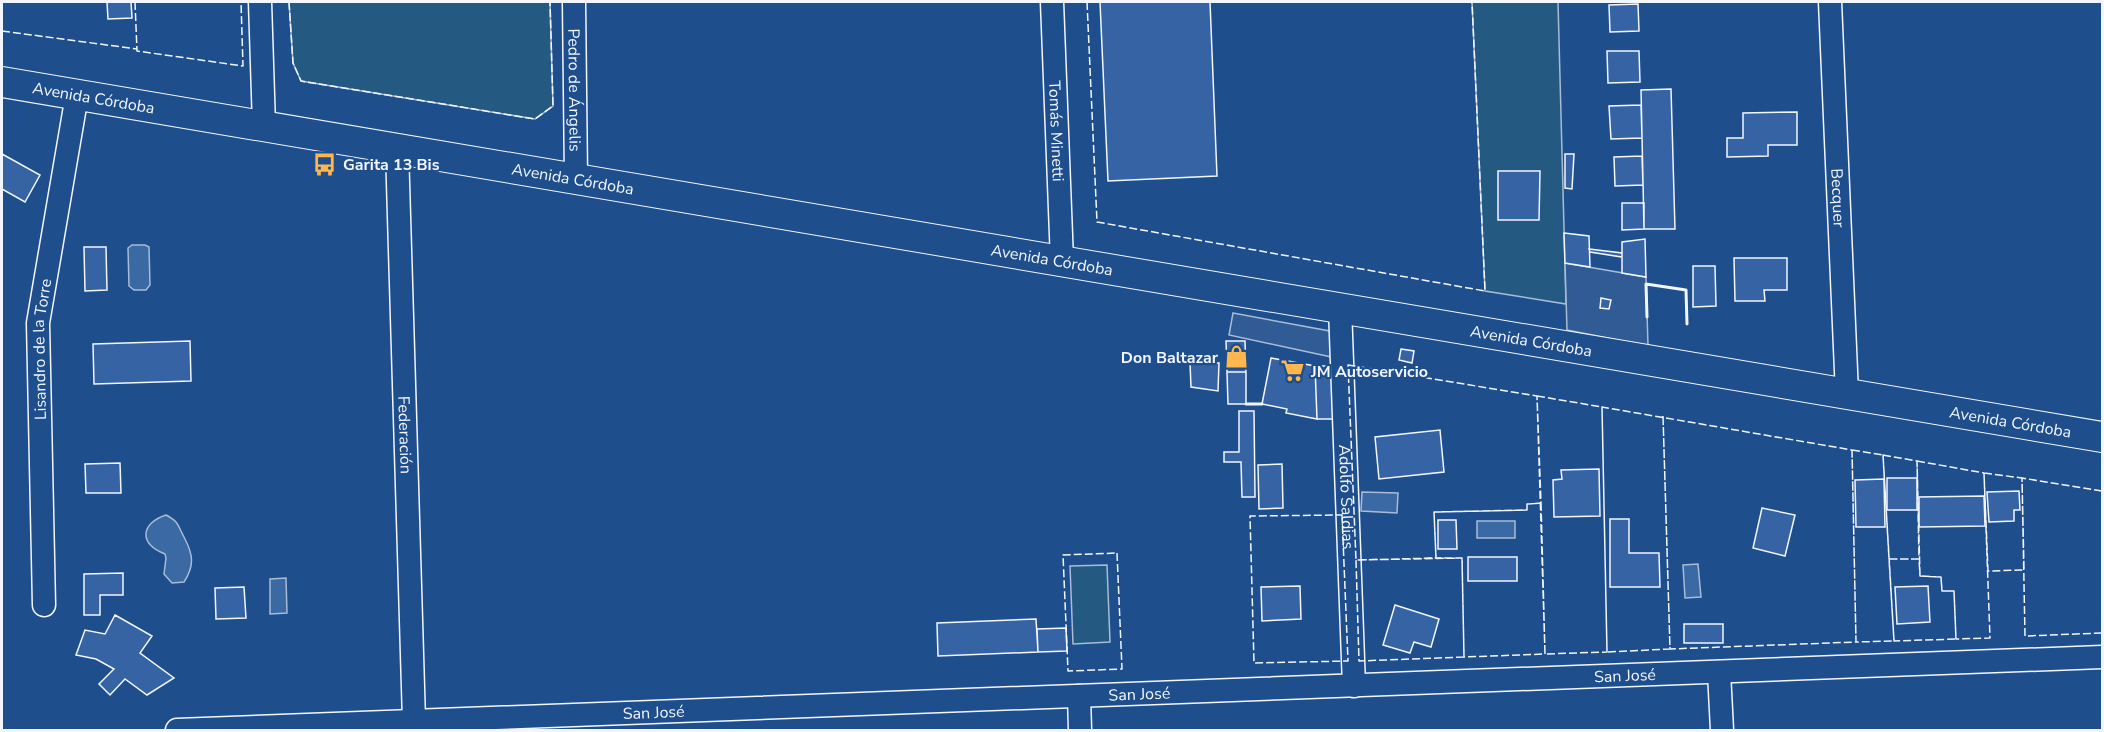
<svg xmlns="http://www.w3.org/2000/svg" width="2104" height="732" font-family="'Nunito Sans',sans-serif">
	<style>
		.green { fill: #245a82; stroke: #a8bbd7; stroke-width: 1.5 }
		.parking { fill: #305b95; stroke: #a8bbd7; stroke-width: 1.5 }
		.water { fill: #3b69a3; stroke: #a8bbd7; stroke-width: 1.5 }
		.building { fill: #3563a3; stroke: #f2f6ff; stroke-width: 1.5 }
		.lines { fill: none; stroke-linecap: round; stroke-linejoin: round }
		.minor-casing { stroke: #f2f6ff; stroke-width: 25 }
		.major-casing { stroke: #f2f6ff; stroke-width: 32 }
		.minor { stroke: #1f4e8c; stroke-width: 22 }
		.major { stroke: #1f4e8c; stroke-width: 30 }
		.fence { stroke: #f2f6ff; stroke-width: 1.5; stroke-dasharray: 8 3; stroke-linecap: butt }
		.wall { stroke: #f2f6ff; stroke-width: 3 }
		.labels { text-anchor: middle; stroke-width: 4.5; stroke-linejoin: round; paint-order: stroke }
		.street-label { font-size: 16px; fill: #f2f6ff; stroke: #1f4e8c }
		.poi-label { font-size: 16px; font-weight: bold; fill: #f2f6ff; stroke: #1f4e8c; text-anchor: start }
	</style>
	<rect width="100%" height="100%" fill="#1f4e8c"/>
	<!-- green -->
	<path class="green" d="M289,2H550L553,106L535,119L301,81L293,63Z
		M1472,2H1558L1566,304L1485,291Z
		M1107,565L1110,642L1073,644L1070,566Z"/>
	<!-- parking -->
	<path class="parking" d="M1565,263L1646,277L1648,346L1567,330Z
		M1233,313L1335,332L1336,358L1229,335Z"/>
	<!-- water -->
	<path class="water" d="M132,245H145L149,247L150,285L146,290H134L129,286L128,248Z
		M1362,492L1398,493L1397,513L1361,511Z
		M166,515C179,522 177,524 184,537C193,554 195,565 184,582L172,583L164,574L166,558L165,554C138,544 141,523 166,515Z
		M1477,521H1515V538H1477Z
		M1698,564L1701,597L1685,598L1683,565Z
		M286,578L287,613L270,614V579Z"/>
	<!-- building -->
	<path class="building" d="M107,2H131L132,18L108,19Z
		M1100,2H1210L1217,176L1108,181Z
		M1638,4L1639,31L1610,32L1609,5Z
		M1607,51H1639L1640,82L1608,83Z
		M1671,89L1675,229H1644L1641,90Z
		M1641,105L1642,138L1611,139L1609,106Z
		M1797,112V145H1768V156L1727,157V138H1743V113Z
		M2,154L40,175L25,202L2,189Z
		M1565,154H1574L1572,189L1565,188Z
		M1642,156L1643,185L1615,186L1614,157Z
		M1498,171H1540L1539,220H1498Z
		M1622,203H1644V229L1622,230Z
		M1564,233L1589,236L1590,267L1565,263Z
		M1645,239L1646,277L1622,273V242Z
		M84,247H106L107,290L85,291Z
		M1589,249L1622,253V257L1590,252Z
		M1734,258H1787V290H1764L1765,301H1735Z
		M1693,266H1715L1716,306L1693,307Z
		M1601,298L1611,300L1609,309L1600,308Z
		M190,341L191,381L94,384L93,344Z
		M1226,341H1245L1246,372H1227Z
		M1401,349L1414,351L1412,363L1399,360Z
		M1271,358L1315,366L1317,419L1286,413L1287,409L1262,404Z
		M1190,363H1219L1218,391L1191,387Z
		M1315,366H1333L1335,419H1317Z
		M1227,372H1246V404H1228Z
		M1239,411H1254L1255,497H1242L1241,462H1224V452H1239Z
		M1440,430L1444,472L1379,479L1375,437Z
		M120,463L121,493H86L85,464Z
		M1282,464L1283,508L1259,509L1258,465Z
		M1599,469L1600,516L1554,517L1553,480L1562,479L1561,470Z
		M1887,478H1917V510H1887Z
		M1884,479L1885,527H1856L1855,480Z
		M2019,491L2020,510H2014V521L1989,522L1987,492Z
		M1984,496L1985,526L1919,527V497Z
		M1762,508L1795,515L1785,556L1753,548Z
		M1610,519H1629V553H1659L1660,587H1610Z
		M1438,520H1456L1457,549H1438Z
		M1468,557H1517V581H1468Z
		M123,573V595H100V615H84V574Z
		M1300,586L1301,619L1262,621L1261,587Z
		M1928,586L1930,622L1897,624L1895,587Z
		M244,587L246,618L216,619L215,588Z
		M1395,605L1439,619L1431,647L1414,642L1410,653L1383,645Z
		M115,615L152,636L140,653L174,678L147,695L125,679L110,695L99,684L114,669L96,659L76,655L85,630L105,634Z
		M1036,619L1038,652L938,656L937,623Z
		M1684,624H1723V643H1684Z
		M1066,628L1067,651L1038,652L1037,629Z"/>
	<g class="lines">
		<defs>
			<g id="minor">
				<path d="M260,2L264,126"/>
				<path id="s1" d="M574,2L576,179"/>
				<path id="s2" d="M1052,2L1062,261"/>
				<path id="s3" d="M1830,2L1847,394"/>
				<path id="s4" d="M397,149L414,721"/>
				<path id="s5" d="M1340,308L1354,686"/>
				<path id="s6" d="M44,605L38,323L77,95"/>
				<path d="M1719,672L1722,730"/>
				<path d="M1079,696L1080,730"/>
				<path id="s7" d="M177,730L2102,657"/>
			</g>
			<g id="major">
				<path id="s8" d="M2,82L2102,437"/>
			</g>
		</defs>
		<!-- minor casing -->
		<use href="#minor" class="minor-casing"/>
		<!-- major casing -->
		<use href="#major" class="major-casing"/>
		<!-- minor -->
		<use href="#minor" class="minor"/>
		<!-- major -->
		<use href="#major" class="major"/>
		<!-- fence -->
		<path class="fence" d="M135,2L137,51L243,66L241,2
			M289,2L293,63L301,81L535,119L553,106L550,2
			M1087,2L1097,222L1485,291L1472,2
			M2,31L137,49
			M1348,365L1537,396L1541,503L1527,504V510L1434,512L1436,558L1356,560Z
			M1537,396L1602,407L1607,652L1545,654Z
			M1663,416L1670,649L1856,642L1852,450L1602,407L1607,652L1670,649L1663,416
			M1852,450L1883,455L1894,641L1856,642Z
			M1883,455L1917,461L1919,559H1889Z
			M1917,461L1984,473L1990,638L1956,639L1954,591H1942L1941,577L1920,576Z
			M1984,473L2022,478L2024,570L1988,571Z
			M2102,491L2022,478L2025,636L2102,633
			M1541,503L1545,654L1464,657L1462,558H1436L1434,512L1527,510V504Z
			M1342,515L1348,661L1254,663L1250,516Z
			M1117,553L1122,669L1068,671L1063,555Z
			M1462,558L1464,657L1359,661L1356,560Z
			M1889,559H1919L1920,576L1941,577L1942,591H1954L1956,639L1894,641Z"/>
		<!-- wall -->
		<path class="wall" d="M1647,317L1646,284L1686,290L1687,324
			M1246,404H1262"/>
	</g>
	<!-- icons -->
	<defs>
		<symbol id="bus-bare" viewBox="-9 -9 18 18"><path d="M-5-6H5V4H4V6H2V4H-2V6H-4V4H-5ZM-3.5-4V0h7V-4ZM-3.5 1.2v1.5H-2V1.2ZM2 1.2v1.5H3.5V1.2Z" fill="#ffb74d" stroke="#1f4e8c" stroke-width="2.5" paint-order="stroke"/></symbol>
		<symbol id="shop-bare" viewBox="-9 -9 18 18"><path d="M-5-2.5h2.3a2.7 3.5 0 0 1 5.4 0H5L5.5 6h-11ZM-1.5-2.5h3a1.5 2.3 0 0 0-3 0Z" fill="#ffb74d" stroke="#1f4e8c" stroke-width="2.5" paint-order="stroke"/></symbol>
		<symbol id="supermarket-bare" viewBox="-9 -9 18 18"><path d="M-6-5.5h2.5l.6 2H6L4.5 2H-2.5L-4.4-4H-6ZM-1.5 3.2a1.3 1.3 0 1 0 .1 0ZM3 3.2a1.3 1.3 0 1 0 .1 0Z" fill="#ffb74d" stroke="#1f4e8c" stroke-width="2.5" paint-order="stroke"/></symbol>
	</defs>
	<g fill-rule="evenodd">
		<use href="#bus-bare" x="308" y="148" width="33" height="33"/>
		<use href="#shop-bare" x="1220" y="340" width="33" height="33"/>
		<use href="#supermarket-bare" x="1276" y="354" width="33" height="33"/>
	</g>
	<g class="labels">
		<!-- street labels -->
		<g class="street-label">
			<text dy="6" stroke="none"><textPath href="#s1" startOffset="88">Pedro de Ángelis</textPath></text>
			<text dy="6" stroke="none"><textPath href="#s8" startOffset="93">Avenida Córdoba</textPath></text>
			<text dy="6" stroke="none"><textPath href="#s2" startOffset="129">Tomás Minetti</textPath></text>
			<text dy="6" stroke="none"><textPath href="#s8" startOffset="579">Avenida Córdoba</textPath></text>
			<text dy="6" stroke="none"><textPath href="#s3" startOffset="196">Becquer</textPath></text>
			<text dy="6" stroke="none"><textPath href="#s8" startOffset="1065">Avenida Córdoba</textPath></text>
			<text dy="6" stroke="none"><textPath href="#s8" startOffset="1551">Avenida Córdoba</textPath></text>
			<text dy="6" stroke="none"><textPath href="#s6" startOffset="256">Lisandro de la Torre</textPath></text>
			<text dy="6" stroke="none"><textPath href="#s8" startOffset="2037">Avenida Córdoba</textPath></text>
			<text dy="6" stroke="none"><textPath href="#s4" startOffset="286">Federación</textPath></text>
			<text dy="6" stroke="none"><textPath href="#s5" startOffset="189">Adolfo Saldias</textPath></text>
			<text dy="6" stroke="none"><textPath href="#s7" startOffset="1449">San José</textPath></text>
			<text dy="6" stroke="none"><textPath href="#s7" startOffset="963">San José</textPath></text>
			<text dy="6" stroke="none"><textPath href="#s7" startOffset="477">San José</textPath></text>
		</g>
		<!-- poi labels -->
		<g class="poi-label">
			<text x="343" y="170">Garita 13 Bis</text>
			<text x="1218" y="363" text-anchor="end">Don Baltazar</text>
			<text x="1311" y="377">JM Autoservicio</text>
		</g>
	</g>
	<!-- border -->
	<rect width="2104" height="732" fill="none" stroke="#f2f6ff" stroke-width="6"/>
</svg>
